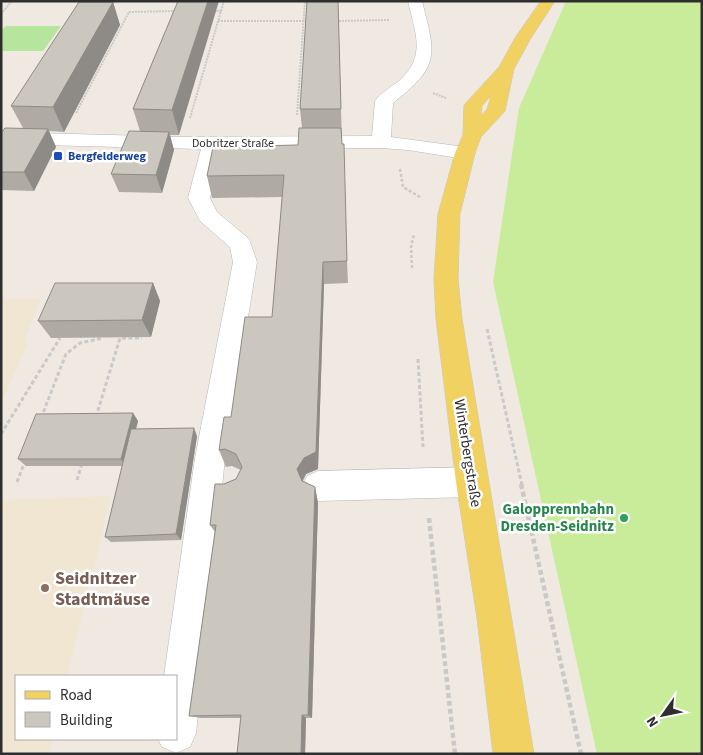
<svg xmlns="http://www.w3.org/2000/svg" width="703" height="755" font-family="'Source Sans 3',sans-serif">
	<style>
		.education { fill: #f0e6d1 }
		.green { fill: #b6e59e }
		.pitch { fill: #c9ec9a }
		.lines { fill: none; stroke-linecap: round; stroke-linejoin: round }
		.minor-casing { stroke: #b4b7c1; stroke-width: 1 }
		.major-casing { stroke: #c9c9c9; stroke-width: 1 }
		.path-far3 { stroke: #c9c9c9; stroke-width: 2; stroke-dasharray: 2 1; stroke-linecap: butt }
		.path-far2 { stroke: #c9c9c9; stroke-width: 2.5; stroke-dasharray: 3 2; stroke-linecap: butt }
		.path-far1 { stroke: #c9c9c9; stroke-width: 3; stroke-dasharray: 4 2.5; stroke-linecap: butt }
		.path { stroke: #c9c9c9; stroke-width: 4.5; stroke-dasharray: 5 3; stroke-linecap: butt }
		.minor { fill: #fff; fill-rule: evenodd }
		.major { fill: #f2d163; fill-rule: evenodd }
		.wall { fill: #afaba4 }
		.shaded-wall { fill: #8e8b86 }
		.building { fill: #cbc7bf; stroke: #8e8b86 }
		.transit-dot { fill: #1a4fb4; stroke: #fff; stroke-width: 2 }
		.leisure-dot { fill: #2e9e5b; stroke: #fff; stroke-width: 2 }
		.education-dot { fill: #8d6e63; stroke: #fff; stroke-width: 2 }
		.labels { text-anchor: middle; stroke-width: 5; stroke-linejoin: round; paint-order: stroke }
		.far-street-label { font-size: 12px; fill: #2e2e2e; stroke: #fff }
		.far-transit-label { font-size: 12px; font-weight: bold; fill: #164399; stroke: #fff; text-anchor: start }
		.street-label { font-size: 15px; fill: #2e2e2e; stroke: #fff }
		.leisure-label { font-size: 15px; font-weight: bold; fill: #27864d; stroke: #fff; text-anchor: end }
		.near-education-label { font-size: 18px; font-weight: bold; fill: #785e54; stroke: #fff; text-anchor: start }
	</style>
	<rect width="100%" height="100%" fill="#efe9e1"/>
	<!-- education -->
	<path class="education" d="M42,295L24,341L28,342L1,404V299H40Z
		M111,496L67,676H16V739H52L49,754H1V500Z"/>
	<!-- green -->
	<path class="green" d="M6,26H61L43,51H1V31Z"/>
	<!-- pitch -->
	<path class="pitch" d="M566,1H702V754H597L493,282L519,108Z"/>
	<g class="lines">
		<defs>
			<path id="minor" d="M408,1H422C436,56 440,66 393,103L391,137L465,147L472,149L475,153L472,157L465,159L408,150L381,148L220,149L210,198L217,212L249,239L257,262L225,458L196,733L190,747L176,753L162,747L158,739H176V676H164L195,458L233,262L230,247L200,221L188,198L201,149L1,144V132L182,137L372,136L375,101C381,93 391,87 399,81C427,56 415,33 408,1Z
				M472,467L483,472L488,482L483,492L472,497L318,501L307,496L302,486L307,476L318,471Z"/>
			<path id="major" d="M541,1H555L531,38L514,69L505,111L481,137L475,153L460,214L458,279L462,319L534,754H493L477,618L456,482L436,319L434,279L438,214L455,153L463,135L464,105L499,67L515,38ZM491,96L487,109L481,116L482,106Z"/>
		</defs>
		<!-- minor casing -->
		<use href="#minor" class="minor-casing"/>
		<!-- major casing -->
		<use href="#major" class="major-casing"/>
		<!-- path-far3 -->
		<path class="path-far3" d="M221,11L224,1
			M1,14L12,1
			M218,21H310
			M336,21L389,20
			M433,93L446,98
			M76,113L129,12L176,11
			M297,115L305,1
			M190,118L221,11H212"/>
		<!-- path-far2 -->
		<path class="path-far2" d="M400,169L403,187L420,197
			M412,268L411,247L414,234"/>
		<!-- path-far1 -->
		<path class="path-far1" d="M487,329L522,485
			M418,359L423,447
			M96,417L120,338H142
			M41,418L66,354L80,343L103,338
			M1,434L60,338
			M77,480L82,463
			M17,482L25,461"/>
		<!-- path -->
		<path class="path" d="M521,484L581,754
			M429,518L455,754"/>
		<!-- minor -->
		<use href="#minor" class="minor"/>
		<!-- major -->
		<use href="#major" class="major"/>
	</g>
	<!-- wall -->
	<path class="wall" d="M178,1L179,135H170L174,150L162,193L119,192L111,174L140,131L133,109Z
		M338,1L342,144L347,261L348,283L324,284L318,469L306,474L303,481L315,487L318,503L312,718H306L305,754H237L241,718H201L189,716L215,532L210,525L224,484L236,479L241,470L232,466L226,467L219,450L231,417L272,317L282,197L212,198L207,176L298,145L302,128L300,109Z
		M113,2L120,25L64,132L49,131L56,147L34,191L1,190V133L23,128L11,106Z
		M153,283L160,301L151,337L51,338L38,321Z
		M133,413L138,421L136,429L197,436L181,540L111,542L105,537L122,466H26L18,459Z"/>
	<!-- shaded-wall -->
	<path class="shaded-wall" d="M208,1H219L179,135L172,110Z
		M113,2L120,25L64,132L53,107Z
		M48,129L56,147L34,191L24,172Z
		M169,132L174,150L162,193L156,175Z
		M323,262L324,284L318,469L306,474L300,485L297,469Z
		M153,283L160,301L151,337L142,320Z
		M133,413L138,421L126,466L121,459Z
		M194,428L197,436L181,540L176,534Z
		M315,487L318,503L312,718L308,715Z
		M302,715L306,718L305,754H301Z"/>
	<!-- building -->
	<path class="building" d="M178,1H208L172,110L133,109Z
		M307,1H338L341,109H300Z
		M79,2H113L53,107L11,106Z
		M5,128L48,129L24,172H1V133Z
		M299,128H341L342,144H344L347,261L323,262L316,452L304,458L297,469L302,481L315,487L308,715H302L301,754H237L241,715L189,716L216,525H210L215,484H224L236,479L242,467L236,454L225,449L219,450L224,417H231L245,317H272L284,175L207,176L213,147L298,145Z
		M129,131L169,132L156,175L111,174Z
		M55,283H153L142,320L38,321Z
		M133,413L121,459H18L36,414Z
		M194,428L176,534L105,537L131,429Z"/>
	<!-- markers -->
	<rect class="transit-dot" x="53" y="151" width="10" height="10" rx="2.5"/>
	<circle class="leisure-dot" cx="624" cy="518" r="5"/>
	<circle class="education-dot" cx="45" cy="588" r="5"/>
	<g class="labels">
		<!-- far-street labels -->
		<g class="far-street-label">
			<text x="233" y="147">Dobritzer Straße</text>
		</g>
		<!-- far-transit labels -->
		<g class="far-transit-label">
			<text x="68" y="160">Bergfelderweg</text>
		</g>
		<!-- street labels -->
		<g class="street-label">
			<text transform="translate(468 453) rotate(81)" y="5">Winterbergstraße</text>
		</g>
		<!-- leisure labels -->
		<g class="leisure-label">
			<text x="614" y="514">Galopprennbahn<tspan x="614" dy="17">Dresden-Seidnitz</tspan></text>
		</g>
		<!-- near-education labels -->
		<g class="near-education-label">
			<text x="55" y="584">Seidnitzer<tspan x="55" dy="21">Stadtmäuse</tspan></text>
		</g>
	</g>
	<!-- border -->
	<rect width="703" height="755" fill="none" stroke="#2e2e2e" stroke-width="5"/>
	<!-- legend -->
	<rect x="15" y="675" width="162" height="65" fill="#ffffff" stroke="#ababab"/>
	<rect x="25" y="691" width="25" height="8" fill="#f2d163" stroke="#ababab"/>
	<text x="60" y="700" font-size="15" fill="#2e2e2e">Road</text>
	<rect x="25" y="712" width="25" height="15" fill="#cbc7bf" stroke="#ababab"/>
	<text x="60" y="725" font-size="15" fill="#2e2e2e">Building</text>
	<!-- north arrow -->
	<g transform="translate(663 715) rotate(237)" stroke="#ffffff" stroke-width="4" paint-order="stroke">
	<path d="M0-4L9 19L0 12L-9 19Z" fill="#2e2e2e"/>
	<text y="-8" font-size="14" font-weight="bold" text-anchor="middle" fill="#2e2e2e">N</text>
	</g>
</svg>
